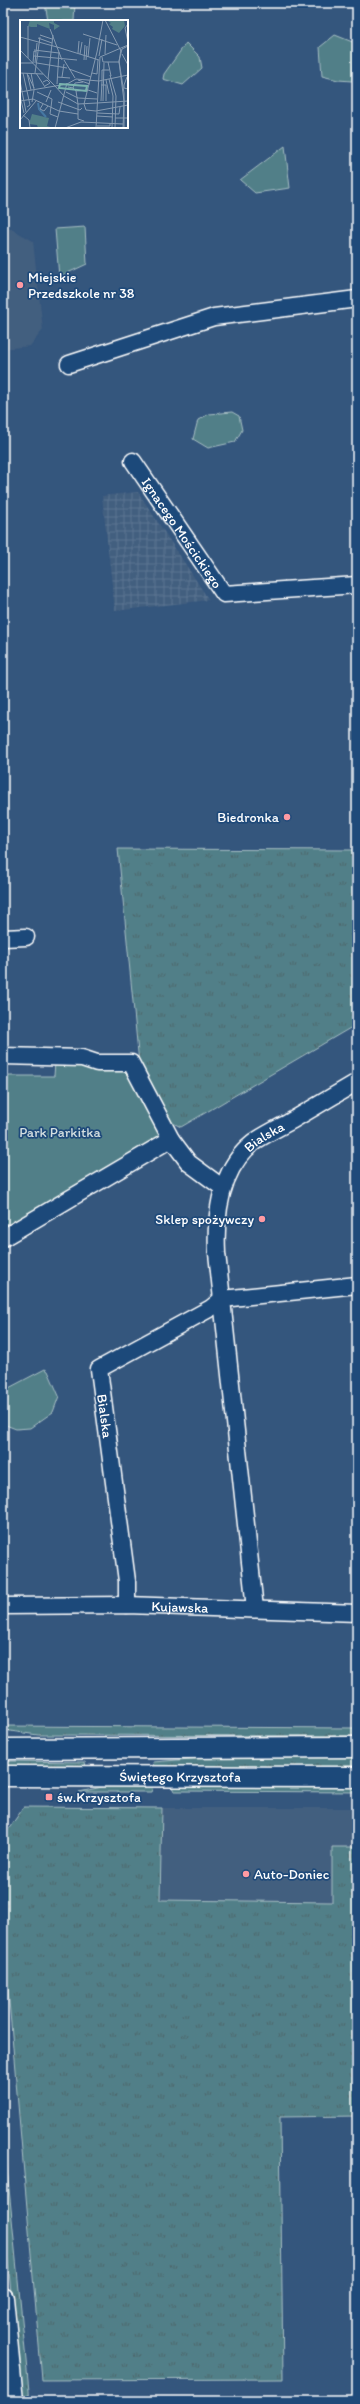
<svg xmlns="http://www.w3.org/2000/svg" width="360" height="2404" font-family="Itim,sans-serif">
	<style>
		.built { fill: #425e7f }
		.industrial { fill: url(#industrial-grid) }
		.grass { fill: url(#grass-tufts); stroke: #a8bfc4 }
		.park { fill: #517f88; stroke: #a8bfc4 }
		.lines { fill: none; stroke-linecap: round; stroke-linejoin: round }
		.minor-casing { stroke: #fff; stroke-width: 19 }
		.major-casing { stroke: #fff; stroke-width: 23 }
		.minor { stroke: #1f4a7a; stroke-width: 16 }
		.major { stroke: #1f4a7a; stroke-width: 20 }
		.poi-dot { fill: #ff9aa2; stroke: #1f4a7a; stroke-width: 1.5 }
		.labels { text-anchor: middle; stroke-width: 3.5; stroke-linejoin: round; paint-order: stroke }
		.poi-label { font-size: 14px; fill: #fff; stroke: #1f4a7a; text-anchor: start }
		.street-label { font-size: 14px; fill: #fff; stroke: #1f4a7a }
		.park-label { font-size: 14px; fill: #d4dfe1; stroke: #1f4a7a }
		.inset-river { fill: none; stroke: #4678a3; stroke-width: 2 }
		.inset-road { fill: none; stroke: #859ab1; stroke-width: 1 }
		.view { fill: #7bb4af; fill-opacity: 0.15; stroke: #7bb4af; stroke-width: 2 }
		.inset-edge { fill: none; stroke: #fff; stroke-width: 2 }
	</style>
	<defs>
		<pattern id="industrial-grid" width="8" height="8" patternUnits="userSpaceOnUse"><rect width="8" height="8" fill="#425e7f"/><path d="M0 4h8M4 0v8" fill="none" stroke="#5e7692"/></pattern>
		<pattern id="grass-tufts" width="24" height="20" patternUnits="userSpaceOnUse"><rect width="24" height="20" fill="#517f88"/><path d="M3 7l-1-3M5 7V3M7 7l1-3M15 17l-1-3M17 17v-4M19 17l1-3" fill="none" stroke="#4e666a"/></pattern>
	</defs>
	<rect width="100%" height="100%" fill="#34567d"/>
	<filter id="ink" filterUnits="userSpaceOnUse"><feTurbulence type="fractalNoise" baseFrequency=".025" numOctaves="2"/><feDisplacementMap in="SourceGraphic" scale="8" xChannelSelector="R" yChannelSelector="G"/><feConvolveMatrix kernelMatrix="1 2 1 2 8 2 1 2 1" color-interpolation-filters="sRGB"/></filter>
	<g filter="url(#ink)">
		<!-- built -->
		<path class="built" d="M3,228H10L33,241L43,330L30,346L3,349Z
			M162,1808H357V1847H332V1902L160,1900Z"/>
		<!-- industrial -->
		<path class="industrial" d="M138,492L209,600L115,611L102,496Z"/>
		<!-- grass -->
		<path class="grass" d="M118,849L357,850V1024L181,1127L171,1122L139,1063Z
			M3,1726L357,1728V1736L38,1735L3,1730Z
			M357,1754V1767L154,1766L153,1762L241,1755Z
			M3,1761L85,1762L86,1767H3Z
			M154,1785L151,1792H79L107,1786Z
			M171,1785H357V1792L174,1791Z
			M24,1807L162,1808L160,1900L332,1902V1847H357V2116L280,2117L283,2379L42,2380L3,1932V1837Z
			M3,2128L30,2401H22L3,2213Z"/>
		<!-- park -->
		<path class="park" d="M45,3H75L74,21H48Z
			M335,35L355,43L352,81L338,80L322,76L320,47Z
			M186,43L200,57L202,68L183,85L163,79L164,74Z
			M285,146L290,188L255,193L240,180Z
			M85,227L87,264L59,277L55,229Z
			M232,412L239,416L242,430L235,442L208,448L193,439L198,420L209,414Z
			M55,1062L122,1070L130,1077L161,1136L3,1230V1076H54Z
			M45,1369L48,1371L59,1396L53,1412L30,1428L16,1429L3,1424V1391Z"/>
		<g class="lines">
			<defs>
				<g id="minor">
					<path d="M69,364L214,317L357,299"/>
					<path id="s1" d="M133,461L224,594L357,585"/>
					<path d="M3,938L26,937"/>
					<path d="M3,1056L82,1058L97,1063H131L171,1139L189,1163L223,1188"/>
					<path d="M3,1238L171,1139"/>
					<path d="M127,1605V1581L99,1369L211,1308L222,1299L357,1285"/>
					<path id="s2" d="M3,1606L127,1605L357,1613"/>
					<path id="s3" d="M255,1609L217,1253C215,1213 221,1165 257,1140C268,1133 280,1127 291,1121C313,1108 335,1095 357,1082"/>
				</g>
				<g id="major">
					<path d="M3,1749L357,1747"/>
					<path id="s4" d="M3,1776L357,1777"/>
					<path d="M3,2298L13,2401"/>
				</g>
			</defs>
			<!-- minor casing -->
			<use href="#minor" class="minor-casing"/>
			<!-- major casing -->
			<use href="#major" class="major-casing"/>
			<!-- minor -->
			<use href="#minor" class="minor"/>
			<!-- major -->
			<use href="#major" class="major"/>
		</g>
	</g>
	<!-- markers -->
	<g class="poi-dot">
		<circle cx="20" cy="285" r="4"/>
		<circle cx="287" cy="817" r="4"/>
		<circle cx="262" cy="1219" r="4"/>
		<rect x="45" y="1793" width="8" height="8" rx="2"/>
		<circle cx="246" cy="1874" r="4"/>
	</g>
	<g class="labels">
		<!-- poi labels -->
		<g class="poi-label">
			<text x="28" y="282">Miejskie<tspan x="28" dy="16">Przedszkole nr 38</tspan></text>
			<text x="279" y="822" text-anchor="end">Biedronka</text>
			<text x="254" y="1224" text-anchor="end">Sklep spożywczy</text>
			<text x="57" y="1802">św.Krzysztofa</text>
			<text x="254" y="1879">Auto-Doniec</text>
		</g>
		<!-- street labels -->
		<g class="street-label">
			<text dy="5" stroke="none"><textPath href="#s1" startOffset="87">Ignacego Mościckiego</textPath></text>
			<text dy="5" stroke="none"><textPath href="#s3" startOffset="491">Bialska</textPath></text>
			<text transform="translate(105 1416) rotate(82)" y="5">Bialska</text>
			<text dy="5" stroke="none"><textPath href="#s2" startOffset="177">Kujawska</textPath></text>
			<text dy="5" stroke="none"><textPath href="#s4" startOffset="177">Świętego Krzysztofa</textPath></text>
		</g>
		<!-- park labels -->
		<g class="park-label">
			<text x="60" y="1137">Park Parkitka</text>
		</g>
	</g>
	<!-- overview -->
	<g transform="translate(20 20)">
		<rect width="108" height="108" fill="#34567d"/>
		<path d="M104,0L105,6L99,13L92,9L93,7L89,4L91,3L88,1Z" fill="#517f88"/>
		<path d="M10,0H34V3L40,6L34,10V5L29,3L30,9L17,4V7H11L8,6Z" fill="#517f88"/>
		<path d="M12,94L29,98L27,106L34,108H18L17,105L9,104Z" fill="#517f88"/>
		<path class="inset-river" d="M18,83L19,89L26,97"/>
		<path class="inset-road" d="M85,0L101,31M108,4L105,8L108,22M8,6V38M30,9L37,27M63,14L97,25M20,15L32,19M0,17L37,27M18,18L32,23M37,27L79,40M37,27L42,40M101,29L99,42L104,81M0,30L35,66M14,30L39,33M77,32L83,0M58,33L59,21M60,34L62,22M85,34L86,15M102,34L108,45M14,36L57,40M79,36L82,19M68,37L70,18M82,37L83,42H99M44,40L55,58M64,40L65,25M66,40L67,26M88,42L91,56M0,43H13L14,31L16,32M15,43L17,23M17,43L29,45M29,45L47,48M49,49L71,57M0,53L23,54M3,53L7,71M7,53L11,70M11,53L14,69M15,53L20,17M16,53L25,67M72,53L77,54L78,40M8,55L14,68M90,55L96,76L95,108M37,57L50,58M42,57L44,44M107,57L104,65V68L108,69M28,59L33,15M89,59L93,76L92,108M58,60L70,64M82,60V50H89M86,60L89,74M0,61L6,92M79,61L108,55M23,62L27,60L30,63L25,66M37,64L39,32M81,65H86V81M35,66L44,76L58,84L77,83M48,67L53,68L56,71L58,84M53,68L55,63L63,62M56,71L68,70L77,73M0,72L47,64L56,59L79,61M17,72L32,79L31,87M46,72L58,78L77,79M0,76L4,93M0,81L13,79L39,91L58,94M81,81L82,61M83,81L84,43M12,82L14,70M26,82L31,70M38,82L60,90L62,88M77,83L108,81M23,84L20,89L24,91L28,86M58,84V99L64,101M64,84L77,32M64,84L66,90L76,91L108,85M7,87L10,85L7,71M31,87L30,94L38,97M77,93L99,94L100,87M3,95L9,100L10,108M77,96L93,97M95,98H108M0,100L16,81M77,106H90V103M35,108L47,63M45,108L61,102L103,104M76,108L80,37L108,25M90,108H103M103,108L104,81M104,108V73L99,41L102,29L108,26"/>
		<path class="view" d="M40,64L67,66L66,71L39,68Z"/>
		<rect width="108" height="108" class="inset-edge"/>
	</g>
	<!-- margin -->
	<rect width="360" height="2404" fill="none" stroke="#1f4a7a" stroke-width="16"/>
	<rect x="8" y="8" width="344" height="2388" fill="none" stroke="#fff" stroke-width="1.5" filter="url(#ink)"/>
</svg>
